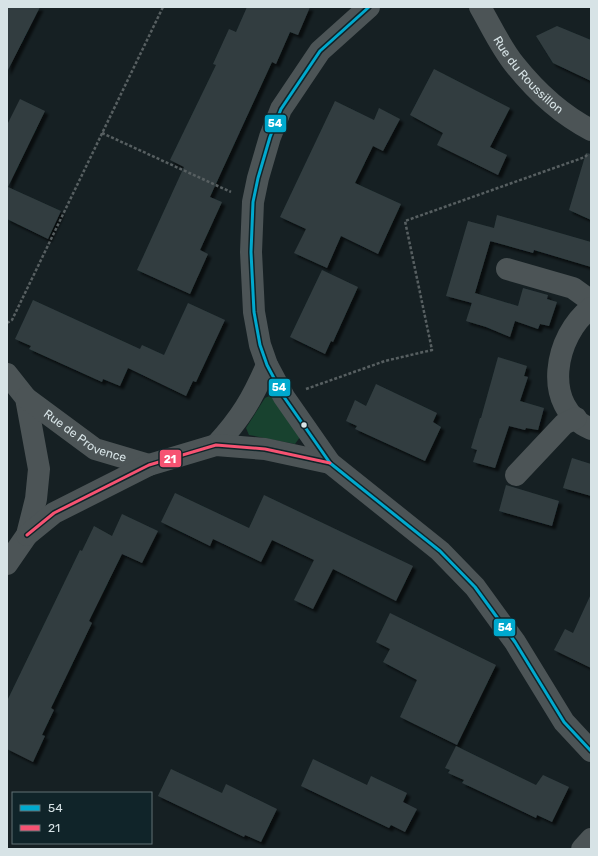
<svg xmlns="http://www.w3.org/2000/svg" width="598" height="856" font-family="Rubik,sans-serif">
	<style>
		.green { fill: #18422f }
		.building { fill: #313e40; filter: url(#shadow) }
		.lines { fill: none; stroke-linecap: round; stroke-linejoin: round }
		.path { stroke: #575f61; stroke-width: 2.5; stroke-dasharray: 3 2; stroke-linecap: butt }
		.street { stroke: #4c5456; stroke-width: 22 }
		.bus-1-casing { stroke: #102429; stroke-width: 6 }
		.bus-2-casing { stroke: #102429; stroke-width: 6 }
		.bus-1 { stroke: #00a9ce; stroke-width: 3 }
		.bus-2 { stroke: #f65372; stroke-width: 3 }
		.bus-dot { fill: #d7e3e6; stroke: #102429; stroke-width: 1.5 }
		.labels { text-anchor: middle; stroke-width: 3; stroke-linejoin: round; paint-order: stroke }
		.street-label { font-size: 12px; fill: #d7e3e6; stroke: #102429 }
		.line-badge { stroke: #102429; stroke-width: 1.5 }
		.badge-label { font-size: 11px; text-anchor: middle; font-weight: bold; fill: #fff }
	</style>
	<defs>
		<filter id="shadow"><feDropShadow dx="3.5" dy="3.5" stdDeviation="1" flood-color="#0009"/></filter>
	</defs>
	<rect width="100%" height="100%" fill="#162023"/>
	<!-- green -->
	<path class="green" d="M271,395L300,437L295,444L249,435L246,428L265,398Z"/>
	<!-- building -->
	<path class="building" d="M7,7H40L7,72Z
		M247,7H310L298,35L290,32L276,64L272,62L214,188L210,197L222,202L200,250L208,254L190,294L137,270L184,167L170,160L216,65L213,64L229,29L236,32Z
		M557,26L591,40V81L553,63L536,36Z
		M434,69L510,108L490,147L507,155L498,175L437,145L443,133L410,115Z
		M20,99L45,111L8,187L61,211L48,239L7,219V125Z
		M335,101L374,120L379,108L400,119L383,151L373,146L355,183L401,204L378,254L341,236L327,268L294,253L306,229L280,217Z
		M586,153L591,154V220L569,210Z
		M497,215L591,242V267L534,250L533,253L490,241L493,232L472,303L446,296L468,221L494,228Z
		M322,270L358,287L333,342L331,341L325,354L290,337Z
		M523,288L548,295L547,299L557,302L549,326L540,324L538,329L515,321L510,337L486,327L466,321L475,293L518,306Z
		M33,300L140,349L142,345L164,355L188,303L225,320L196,382L193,381L186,396L128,368L120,386L103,379L102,382L29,349L31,346L15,339Z
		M498,357L527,366L524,376L528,377L520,401L544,408L538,430L526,428L525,430L509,426L495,468L473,462L477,450L471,448L480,418H481Z
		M376,384L437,413L433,422L441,427L425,461L355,429L357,426L346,421L355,400L366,406Z
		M572,458L591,464V496L563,488Z
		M506,485L559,501L552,526L499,511Z
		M175,493L249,528L264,495L413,566L396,601L333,569L313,609L294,600L314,560L272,540L261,562L213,539L210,546L161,522Z
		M122,514L158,531L142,563L122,554L89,621L92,623L51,708L54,710L42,735L45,736L33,762L7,749V701L80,550L82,551L94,526L112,536Z
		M591,594V668L554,650L565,629L573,633Z
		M390,613L496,665L457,745L400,717L417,680L383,662L390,649L376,642Z
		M456,746L536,785L543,775L569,787L552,822L537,815L536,818L473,788L462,783L464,780L448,773L450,770L445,768Z
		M313,759L367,785L371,776L407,793L403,802L417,809L405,832L391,825L389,828L301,786Z
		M171,769L222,793L226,784L277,809L261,842L245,835L244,837L158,796Z"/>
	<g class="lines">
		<!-- path -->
		<path class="path" d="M102,133L231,192
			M7,323L12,320L163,7
			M306,389L385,361L432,350L405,221L585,157L588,154"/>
		<!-- street -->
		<g class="street">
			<path d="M369,7L320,51L281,109L270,137L258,178L253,202L251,252L254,312L260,345L267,365L284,397L330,463L440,551L475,587L515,642L564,722L591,751"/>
			<path id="s1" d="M480,7C491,26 501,48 515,65C535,90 562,115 591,130"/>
			<path d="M507,269L573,288L591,301"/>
			<path d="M591,308C555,335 540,407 591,429"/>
			<path d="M7,374L26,398L39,469L36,499L27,535L7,564"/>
			<path id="s2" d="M26,398L95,449L149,465"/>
			<path d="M216,445C241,418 252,399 267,365"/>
			<path d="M516,475L564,424L576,418"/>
			<path d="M27,535L54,513L149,465L216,445L265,449L330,463"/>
			<path d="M582,849L591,839"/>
		</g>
		<defs>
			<path id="bus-1" d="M369,7L320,51L281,109L270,137L258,178L253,202L251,252L254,312L260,345L267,365L284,397L330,463L440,551L475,587L515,642L564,722L591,751"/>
			<path id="bus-2" d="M27,535L54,513L149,465L216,445L265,449L330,463"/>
		</defs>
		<!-- bus-1 casing -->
		<use href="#bus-1" class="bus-1-casing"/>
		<!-- bus-2 casing -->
		<use href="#bus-2" class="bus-2-casing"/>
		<!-- bus-1 -->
		<use href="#bus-1" class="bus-1"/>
		<!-- bus-2 -->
		<use href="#bus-2" class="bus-2"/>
	</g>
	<!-- markers -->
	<circle class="bus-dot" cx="304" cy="425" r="3.5"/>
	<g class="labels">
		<!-- street labels -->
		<g class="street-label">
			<text dy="4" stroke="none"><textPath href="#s1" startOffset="84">Rue du Roussillon</textPath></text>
			<text dy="4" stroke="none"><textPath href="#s2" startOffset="71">Rue de Provence</textPath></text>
		</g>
	</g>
	<g class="line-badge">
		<rect x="264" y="114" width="23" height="19" rx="4" fill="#00a9ce"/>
		<rect x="268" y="378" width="23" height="19" rx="4" fill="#00a9ce"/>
		<rect x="159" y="449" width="23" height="19" rx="4" fill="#f65372"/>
		<rect x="493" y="618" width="23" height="19" rx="4" fill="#00a9ce"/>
	</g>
	<g class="badge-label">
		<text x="275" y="127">54</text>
		<text x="279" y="391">54</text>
		<text x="170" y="463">21</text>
		<text x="505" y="631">54</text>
	</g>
	<!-- border -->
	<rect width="598" height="856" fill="none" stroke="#d7e3e6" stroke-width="16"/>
	<!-- legend -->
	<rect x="12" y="792" width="140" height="52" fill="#102429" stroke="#607075"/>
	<rect x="20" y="805" width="20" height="6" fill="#00a9ce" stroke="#607075"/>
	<text x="48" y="812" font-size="12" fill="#d7e3e6">54</text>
	<rect x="20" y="825" width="20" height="6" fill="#f65372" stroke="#607075"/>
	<text x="48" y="832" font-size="12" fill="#d7e3e6">21</text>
</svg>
